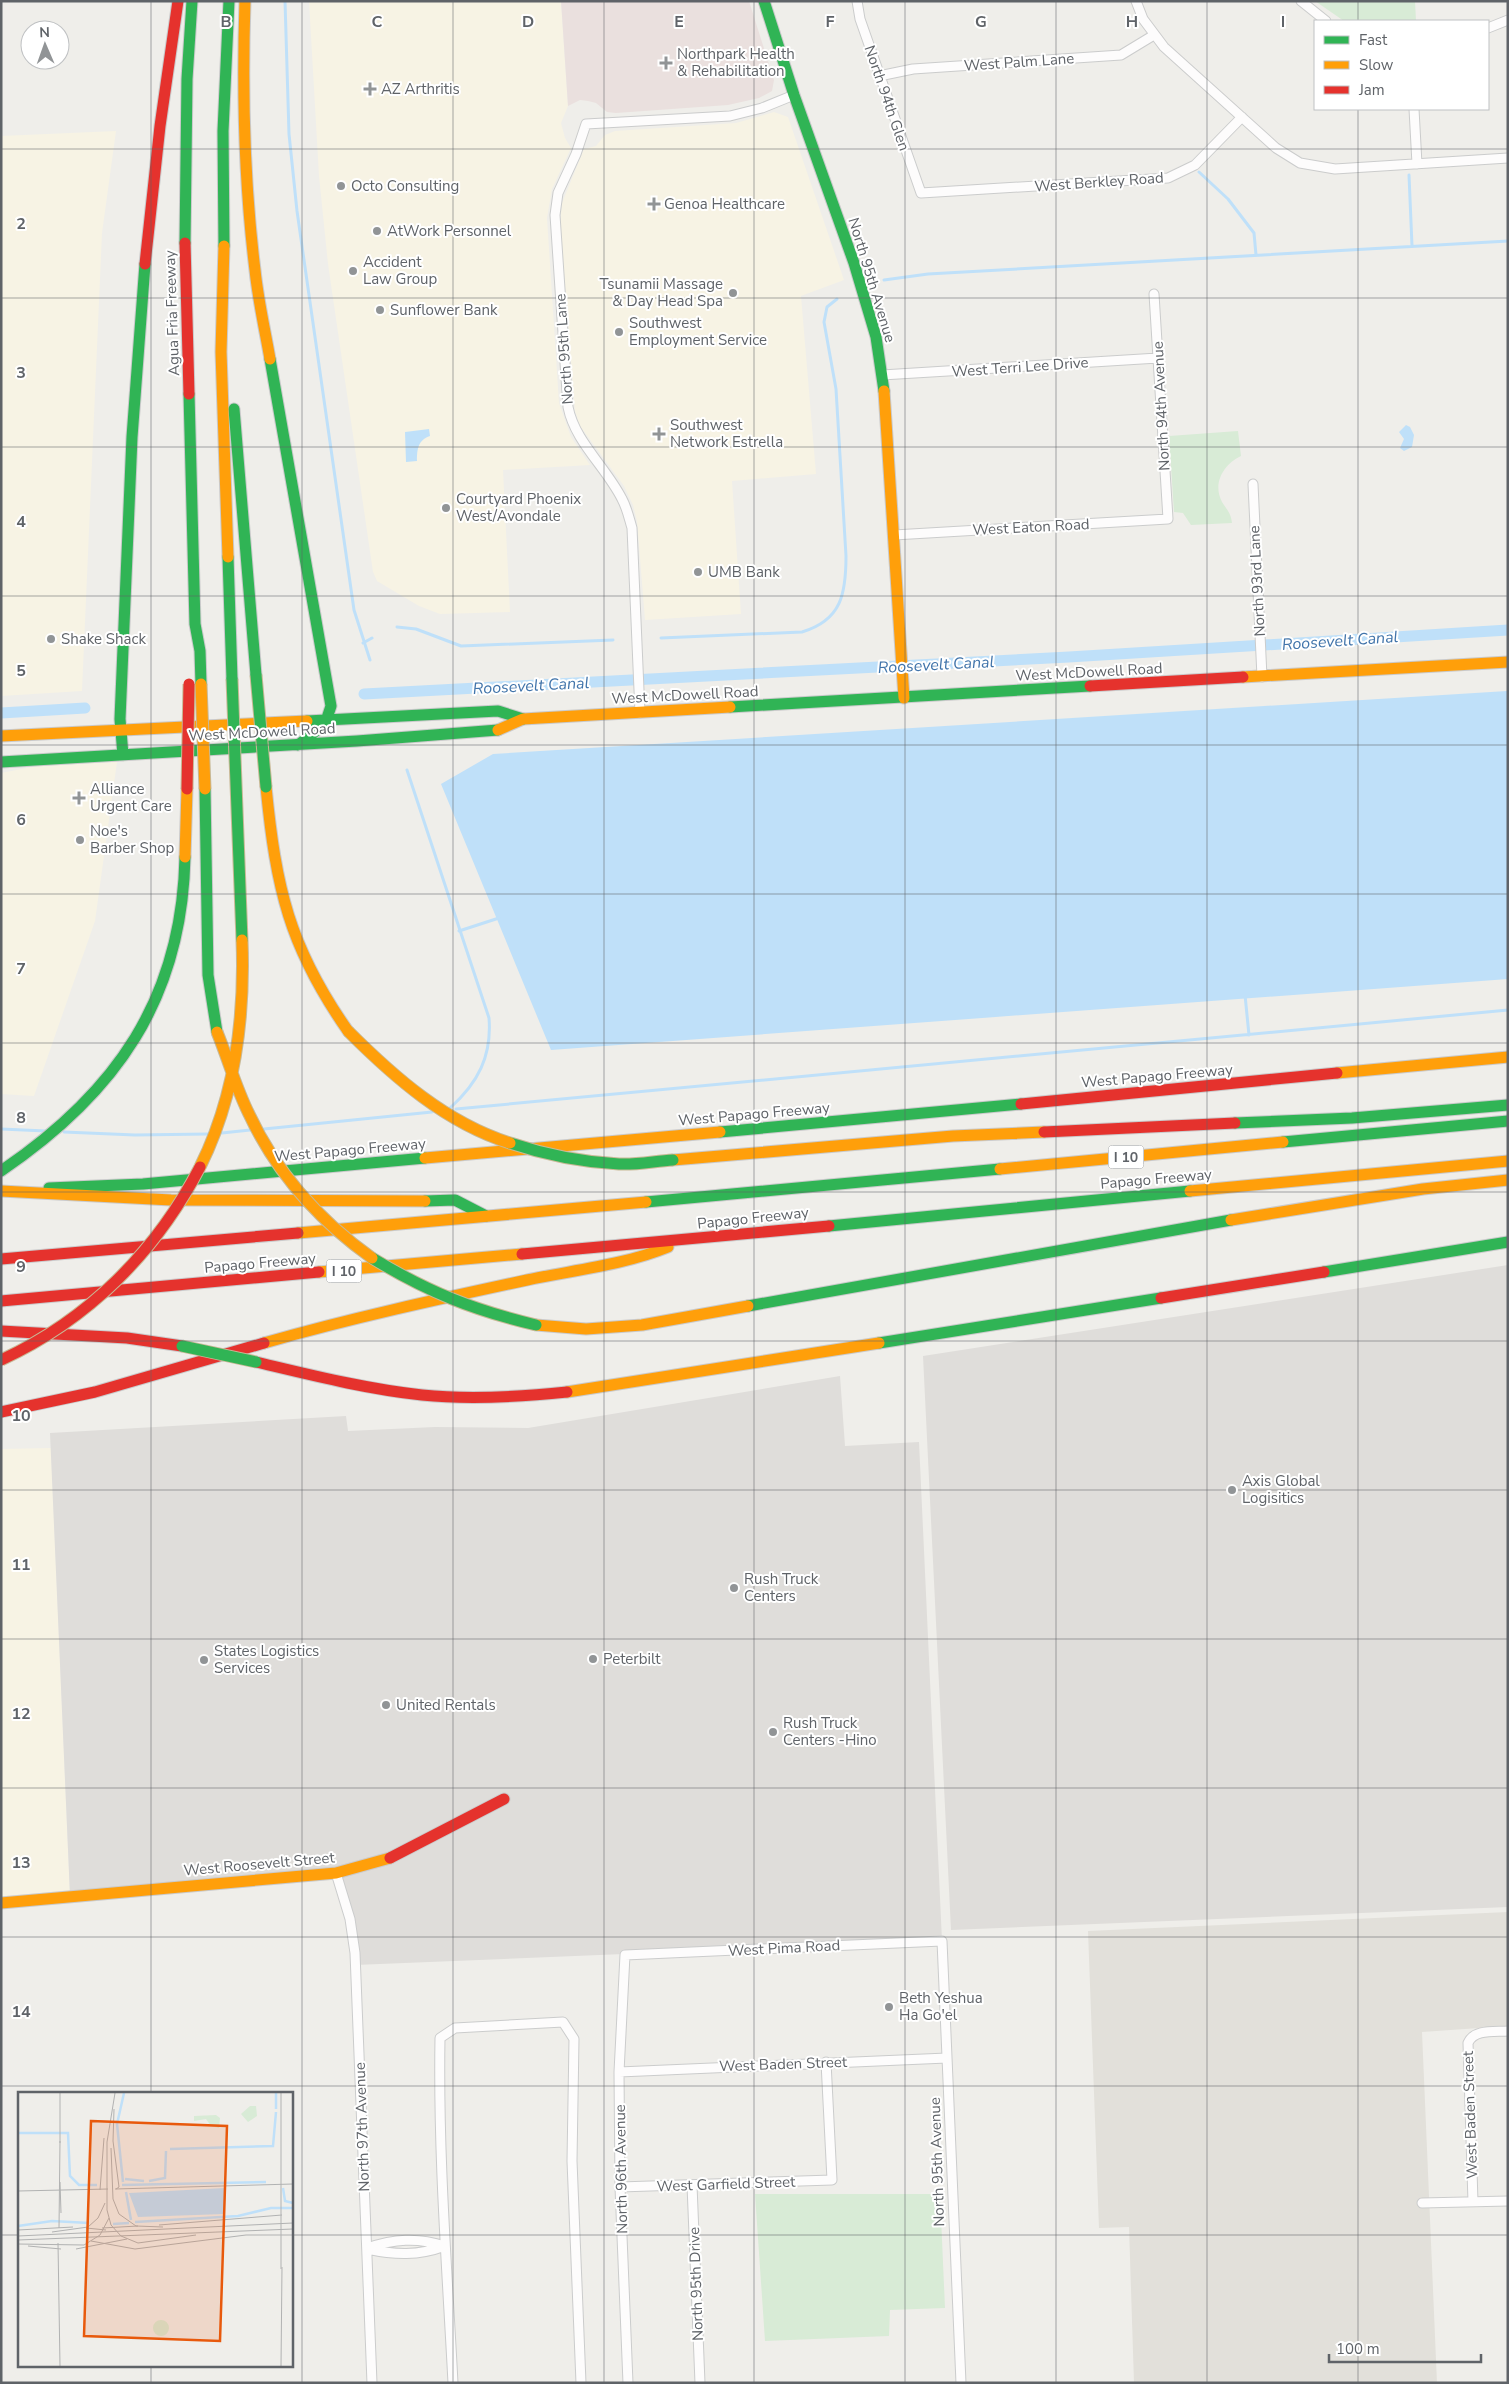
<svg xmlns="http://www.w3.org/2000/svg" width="1509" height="2384" font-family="'Nunito Sans',sans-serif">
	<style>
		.commercial { fill: #f7f3e4 }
		.industrial { fill: #dfddda }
		.education { fill: #e2e0da }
		.medical { fill: #eae0de }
		.green { fill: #d8ebd6 }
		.water { fill: #bfe0f9 }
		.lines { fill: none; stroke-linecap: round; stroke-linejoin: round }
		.stream { stroke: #bfe0f9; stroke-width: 3 }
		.canal { stroke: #bfe0f9; stroke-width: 11 }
		.street-casing { stroke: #cbcccc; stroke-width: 11 }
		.fast-casing { stroke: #cacacb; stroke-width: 13 }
		.slow-casing { stroke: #cacacb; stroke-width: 13 }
		.jam-casing { stroke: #cacacb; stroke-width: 13 }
		.street { stroke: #fdfcfc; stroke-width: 9 }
		.fast { stroke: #30b455; stroke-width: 11 }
		.slow { stroke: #ff9f0a; stroke-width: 11 }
		.jam { stroke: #e5322d; stroke-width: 11 }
		.fast-bridge-casing { stroke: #c8b996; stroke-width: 13; stroke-linecap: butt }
		.slow-bridge-casing { stroke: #c8b996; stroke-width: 13; stroke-linecap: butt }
		.jam-bridge-casing { stroke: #c8b996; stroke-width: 13; stroke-linecap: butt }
		.fast-bridge { stroke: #30b455; stroke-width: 11 }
		.slow-bridge { stroke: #ff9f0a; stroke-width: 11 }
		.jam-bridge { stroke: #e5322d; stroke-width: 11 }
		.grid { fill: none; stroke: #5f6368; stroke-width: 1; stroke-opacity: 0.55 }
		.poi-dot { fill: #919496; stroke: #fff; stroke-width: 2 }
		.labels { text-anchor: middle; stroke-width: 4; stroke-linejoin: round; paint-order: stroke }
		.shield { fill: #fff; stroke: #8f9295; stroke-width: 1 }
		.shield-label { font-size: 14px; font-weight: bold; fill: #5f6368 }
		.poi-label { font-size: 15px; fill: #5f6368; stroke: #fff; text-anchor: start }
		.street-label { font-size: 15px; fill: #5f6368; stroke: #fff }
		.water-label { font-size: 16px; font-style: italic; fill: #4174aa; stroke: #fff }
		.inset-river { fill: none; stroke: #bfe0f9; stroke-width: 2.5 }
		.inset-road { fill: none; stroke: #b1b2b2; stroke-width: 1 }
		.view { fill: #e8590c; fill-opacity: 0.15; stroke: #e8590c; stroke-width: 2.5 }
		.inset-edge { fill: none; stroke: #5f6368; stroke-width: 2.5 }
		.grid-label { font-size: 16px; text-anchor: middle; font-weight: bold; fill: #5f6368; stroke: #fff; stroke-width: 4; stroke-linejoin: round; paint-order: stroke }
	</style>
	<rect width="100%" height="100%" fill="#efeeea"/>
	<!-- commercial -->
	<path class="commercial" d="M309,1H561L568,106L561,123L565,138L571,148L552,189L547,218L559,403L571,437L590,465L503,470L510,612L440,614L419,606L377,581L373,572L328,264L319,176Z
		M774,112L788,117L844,280L801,296L816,474L732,481L741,614L645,620L637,521L633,505L624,486L580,426L575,411L560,224L562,203L584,149L596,146L605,135L615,131L736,123Z
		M116,131L102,233L82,691L1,696V136Z
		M117,762L95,921L34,1096L1,1094V773L37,766Z
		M51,1448L70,1896L1,1903V1449Z"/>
	<!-- industrial -->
	<path class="industrial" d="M1508,1265V1907L951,1930L923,1356Z
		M840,1376L845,1446L919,1442L942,1941L355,1965V1953L335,1874L70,1896L50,1433L346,1416L348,1431L435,1427L528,1428Z"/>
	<!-- education -->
	<path class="education" d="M1508,1912V2026L1422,2032L1437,2383H1134L1129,2227L1099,2228L1088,1931Z"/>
	<!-- medical -->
	<path class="medical" d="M561,1H749L774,80L772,91L759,98L728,105L616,113L607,112L596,103L588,101L580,100L568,106Z"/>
	<!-- green -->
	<path class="green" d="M1315,1H1415L1416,21H1344Z
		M1238,431L1241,456C1224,464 1212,483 1222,502C1227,510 1231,513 1232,523L1191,525L1183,513L1174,512L1169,436Z
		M755,2194H940L945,2308L890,2310L889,2336L765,2341Z"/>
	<!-- water -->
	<path class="water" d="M1406,425L1410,427L1414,435L1412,447L1404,451L1400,448L1404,439L1399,432Z
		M429,429L430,436C418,440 417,449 417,461L406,462L405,432Z
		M1507,691L1508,979L551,1050L441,784L493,754Z"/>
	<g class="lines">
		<!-- stream -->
		<path class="stream" d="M285,1L289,134L297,211L354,610L370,660
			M1199,172L1228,199L1254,233L1256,255
			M1409,175L1412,246
			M884,280L928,274L1508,241
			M397,627L416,629L461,646L613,640
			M661,638L802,632C842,620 846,593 846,556L836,389L824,322L827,307L837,299
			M363,643L372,638
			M407,770L489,1018C492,1056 478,1083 450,1108
			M459,931L499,918
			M1245,995L1249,1035
			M456,1109L1508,1010
			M1,1129L46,1131
			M264,1129L432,1112
			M64,1132L135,1135L208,1134
			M222,1133L250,1130"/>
		<!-- canal -->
		<path class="canal" d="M364,694L1069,657L1508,630
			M1,713L85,708"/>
		<defs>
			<path id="street" d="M857,1L860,19L921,193L1168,178L1195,165L1242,117
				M1136,1L1143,19L1164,47L1276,148L1300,163L1335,169L1508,158
				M1301,1L1326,21
				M1488,28L1508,20
				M879,76L913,69L1121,55L1154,35
				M1414,109L1417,164
				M882,375L1158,358
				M1253,484L1262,677
				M894,535L1168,519L1154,294
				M640,713L632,528C629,518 627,508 622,499C606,467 575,442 568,407L555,215L558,193L576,154L586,124L730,116L762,108L794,95
				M336,1873L350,1919L355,1953L372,2383
				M619,2072L947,2058
				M692,2185L700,2383
				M620,2187L832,2180L826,2062
				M1473,2202L1468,2043C1474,2029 1494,2032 1508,2031
				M1422,2203L1508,2201
				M367,2248C394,2239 417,2237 445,2246
				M367,2249C395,2255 418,2256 445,2246
				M453,2383C447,2268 438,2153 440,2038L455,2028L563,2022L574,2039L572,2161L581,2383
				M628,2383L620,2187L619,2072L625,1955L942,1941L961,2383"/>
			<path id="fast" d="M764,1L794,95L854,263L876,337L884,391
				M185,243L187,79L192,1
				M224,246L223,131L229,1
				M270,359L331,706L325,724L298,745
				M189,394L195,624L200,651L201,684
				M234,409L256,675
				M228,557L232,679
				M730,707L1090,686
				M307,721L498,711L523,719
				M123,755L120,719L132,437L145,264
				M1,762L357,741L498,730
				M205,789L208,975L217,1032
				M1235,1123L1352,1118L1508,1105
				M720,1132L1021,1104
				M1283,1142L1508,1121
				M1,1171C116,1093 182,999 185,857
				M49,1188L143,1184L425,1158
				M425,1201L455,1200L486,1216
				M646,1202L1000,1169
				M829,1226L1190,1191
				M1324,1272L1508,1242
				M748,1306L1231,1220
				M879,1343L1161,1298"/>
			<path id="slow" d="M245,1C242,91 244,181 255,270C258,300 265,330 270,359
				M224,246L221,352L228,557
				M884,391L904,698
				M1243,677L1508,662
				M498,730L523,719L730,707
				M1,736L307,721
				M266,787C276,888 289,947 348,1031
				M185,857L187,789
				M1337,1073L1508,1057
				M425,1158L720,1132
				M673,1160L953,1136L1044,1132
				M1000,1169L1283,1142
				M1,1191L171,1200L425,1201
				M1190,1191L1508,1161
				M1231,1220L1423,1189L1508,1180
				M298,1233L646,1202
				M319,1272L522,1254
				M536,1325L586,1329L642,1325L748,1306
				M264,1343C351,1318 439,1299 527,1280C574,1270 624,1265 668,1247
				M567,1392L879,1343
				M1,1903L336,1873L390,1858"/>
			<path id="jam" d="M185,243L189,394
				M145,264L160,126L178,1
				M1090,686L1243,677
				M1021,1104L1337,1073
				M1044,1132L1235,1123
				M522,1254L829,1226
				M1,1259L298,1233
				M1161,1298L1324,1272
				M1,1301L319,1272
				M1,1331L127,1338L182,1346
				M256,1362C311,1375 366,1389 422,1395C470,1400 519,1397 567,1392
				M1,1412L95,1392L264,1343
				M390,1858L504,1799"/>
		</defs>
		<!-- street casing -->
		<use href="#street" class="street-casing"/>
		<!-- fast casing -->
		<use href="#fast" class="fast-casing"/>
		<!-- slow casing -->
		<use href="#slow" class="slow-casing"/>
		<!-- jam casing -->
		<use href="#jam" class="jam-casing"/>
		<!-- street -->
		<use href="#street" class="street"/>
		<!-- fast -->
		<use href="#fast" class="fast"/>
		<!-- slow -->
		<use href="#slow" class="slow"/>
		<!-- jam -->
		<use href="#jam" class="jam"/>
		<defs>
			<path id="fast-bridge" d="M256,675L266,787
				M232,679L242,940
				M510,1143C546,1155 581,1162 619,1164C637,1165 655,1161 673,1160
				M372,1258C428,1292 473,1310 536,1325
				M182,1346L256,1362"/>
			<path id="slow-bridge" d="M201,684L205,789
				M348,1031C394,1077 446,1123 510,1143
				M217,1032C228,1059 236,1088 249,1114C276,1172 320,1221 372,1258
				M200,1167C235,1097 245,1017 242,940"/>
			<path id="jam-bridge" d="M187,789L189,684
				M1,1360C88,1320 156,1252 200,1167"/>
		</defs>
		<!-- fast-bridge casing -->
		<use href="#fast-bridge" class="fast-bridge-casing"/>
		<!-- slow-bridge casing -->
		<use href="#slow-bridge" class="slow-bridge-casing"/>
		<!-- jam-bridge casing -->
		<use href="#jam-bridge" class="jam-bridge-casing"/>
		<!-- fast-bridge -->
		<use href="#fast-bridge" class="fast-bridge"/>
		<!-- slow-bridge -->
		<use href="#slow-bridge" class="slow-bridge"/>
		<!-- jam-bridge -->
		<use href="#jam-bridge" class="jam-bridge"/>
	</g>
	<!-- grid -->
	<path class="grid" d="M151,1V2093M302,1V2383M453,1V2383M604,1V2383M754,1V2383M905,1V2383M1056,1V2383M1207,1V2383M1358,1V21M1358,109V2383M1,149H1508M1,298H1508M1,447H1508M1,596H1508M1,745H1508M1,894H1508M1,1043H1508M1,1192H1508M1,1341H1508M1,1490H1508M1,1639H1508M1,1788H1508M1,1937H1508M1,2086H1508M1,2235H19M291,2235H1508M151,2365V2383"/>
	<!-- markers -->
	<g class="poi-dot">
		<path d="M663.5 55.5h5v5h5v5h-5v5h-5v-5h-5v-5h5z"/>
		<path d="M367.5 81.5h5v5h5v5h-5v5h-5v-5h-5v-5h5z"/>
		<circle cx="341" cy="186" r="5"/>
		<path d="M651.5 196.5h5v5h5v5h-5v5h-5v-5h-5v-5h5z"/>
		<circle cx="377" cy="231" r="5"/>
		<circle cx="353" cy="271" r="5"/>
		<circle cx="733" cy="293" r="5"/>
		<circle cx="380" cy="310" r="5"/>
		<circle cx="619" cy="332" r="5"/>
		<path d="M656.5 426.5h5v5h5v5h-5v5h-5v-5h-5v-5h5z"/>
		<circle cx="446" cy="508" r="5"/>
		<circle cx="698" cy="572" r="5"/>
		<circle cx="51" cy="639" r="5"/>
		<path d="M76.5 790.5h5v5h5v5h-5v5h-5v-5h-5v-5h5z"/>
		<circle cx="80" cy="840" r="5"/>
		<circle cx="1232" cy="1490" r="5"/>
		<circle cx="734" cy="1588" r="5"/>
		<circle cx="593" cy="1659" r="5"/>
		<circle cx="204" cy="1660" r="5"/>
		<circle cx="386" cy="1705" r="5"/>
		<circle cx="773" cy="1732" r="5"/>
		<circle cx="889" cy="2007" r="5"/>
	</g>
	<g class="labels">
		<!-- shield labels -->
		<g class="shield">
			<rect x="1108.5" y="1145.5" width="35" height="23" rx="4"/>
			<rect x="326.5" y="1259.5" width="35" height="23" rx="4"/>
		</g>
		<g class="shield-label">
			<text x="1126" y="1162">I 10</text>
			<text x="344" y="1276">I 10</text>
		</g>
		<!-- poi labels -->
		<g class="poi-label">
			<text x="677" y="59">Northpark Health<tspan x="677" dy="17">&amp; Rehabilitation</tspan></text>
			<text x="381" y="94">AZ Arthritis</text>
			<text x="351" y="191">Octo Consulting</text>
			<text x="664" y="209">Genoa Healthcare</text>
			<text x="387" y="236">AtWork Personnel</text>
			<text x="363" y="267">Accident<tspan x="363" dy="17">Law Group</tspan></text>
			<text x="723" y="289" text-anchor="end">Tsunamii Massage<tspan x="723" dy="17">&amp; Day Head Spa</tspan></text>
			<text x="390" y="315">Sunflower Bank</text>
			<text x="629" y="328">Southwest<tspan x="629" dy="17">Employment Service</tspan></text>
			<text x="670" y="430">Southwest<tspan x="670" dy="17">Network Estrella</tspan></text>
			<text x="456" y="504">Courtyard Phoenix<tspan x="456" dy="17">West/Avondale</tspan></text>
			<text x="708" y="577">UMB Bank</text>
			<text x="61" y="644">Shake Shack</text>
			<text x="90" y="794">Alliance<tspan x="90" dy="17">Urgent Care</tspan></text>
			<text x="90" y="836">Noe's<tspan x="90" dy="17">Barber Shop</tspan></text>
			<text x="1242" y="1486">Axis Global<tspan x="1242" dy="17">Logisitics</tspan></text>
			<text x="744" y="1584">Rush Truck<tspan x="744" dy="17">Centers</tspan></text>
			<text x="214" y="1656">States Logistics<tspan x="214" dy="17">Services</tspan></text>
			<text x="603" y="1664">Peterbilt</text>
			<text x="396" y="1710">United Rentals</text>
			<text x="783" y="1728">Rush Truck<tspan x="783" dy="17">Centers -Hino</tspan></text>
			<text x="899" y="2003">Beth Yeshua<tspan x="899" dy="17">Ha Go'el</tspan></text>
		</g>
		<!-- street labels -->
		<g class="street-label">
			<text transform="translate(1019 62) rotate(-4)" y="5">West Palm Lane</text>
			<text transform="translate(887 98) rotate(71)" y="5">North 94th Glen</text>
			<text transform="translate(1099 182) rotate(-4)" y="5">West Berkley Road</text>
			<text transform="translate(872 280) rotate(73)" y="5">North 95th Avenue</text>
			<text transform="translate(172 313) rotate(-92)" y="5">Agua Fria Freeway</text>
			<text transform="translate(564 349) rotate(-94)" y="5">North 95th Lane</text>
			<text transform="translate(1020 367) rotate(-4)" y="5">West Terri Lee Drive</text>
			<text transform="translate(1161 406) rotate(-93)" y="5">North 94th Avenue</text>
			<text transform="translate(1031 527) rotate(-3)" y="5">West Eaton Road</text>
			<text transform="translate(1257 581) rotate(-93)" y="5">North 93rd Lane</text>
			<text transform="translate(1089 672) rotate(-3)" y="5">West McDowell Road</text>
			<text transform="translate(685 695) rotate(-3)" y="5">West McDowell Road</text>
			<text transform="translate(262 732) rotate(-3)" y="5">West McDowell Road</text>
			<text transform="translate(1157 1076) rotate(-5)" y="5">West Papago Freeway</text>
			<text transform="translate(754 1114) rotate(-5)" y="5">West Papago Freeway</text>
			<text transform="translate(350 1150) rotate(-5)" y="5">West Papago Freeway</text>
			<text transform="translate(1156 1179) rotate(-5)" y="5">Papago Freeway</text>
			<text transform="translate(753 1218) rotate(-6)" y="5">Papago Freeway</text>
			<text transform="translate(260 1263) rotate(-5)" y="5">Papago Freeway</text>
			<text transform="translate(259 1864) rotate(-5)" y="5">West Roosevelt Street</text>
			<text transform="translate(784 1948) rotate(-3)" y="5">West Pima Road</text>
			<text transform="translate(783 2064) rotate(-2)" y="5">West Baden Street</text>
			<text transform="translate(1470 2115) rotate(-92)" y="5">West Baden Street</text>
			<text transform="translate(362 2127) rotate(-92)" y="5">North 97th Avenue</text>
			<text transform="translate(937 2162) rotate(-92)" y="5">North 95th Avenue</text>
			<text transform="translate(621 2169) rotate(-91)" y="5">North 96th Avenue</text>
			<text transform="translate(726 2184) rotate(-2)" y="5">West Garfield Street</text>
			<text transform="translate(696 2284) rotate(-92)" y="5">North 95th Drive</text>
		</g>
		<!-- water labels -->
		<g class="water-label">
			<text transform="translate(1340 640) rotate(-4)" y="6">Roosevelt Canal</text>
			<text transform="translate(936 664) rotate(-3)" y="6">Roosevelt Canal</text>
			<text transform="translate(531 685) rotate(-3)" y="6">Roosevelt Canal</text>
		</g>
	</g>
	<!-- overview -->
	<g transform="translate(18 2092)">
		<rect width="275" height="275" fill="#efeeea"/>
		<path d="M232,14H238L239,24L230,30L223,22ZM198,23L202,26L201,36L193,34L188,27L176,29V24ZM135 236a8 8 0 1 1 16 0a8 8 0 1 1-16 0Z" fill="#d8ebd6"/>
		<path d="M207,96V122L120,125L111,101Z" fill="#bfe0f9"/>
		<path class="inset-river" d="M258,17V1M0,41H50L52,84L61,93H79M152,57L255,54L258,20M107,87L126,89M131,89L147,86L148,59M105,90L99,32L106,1M104,93L248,90M265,96L267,109L275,111M108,100L113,128M117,130L220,124L253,116H275M95,132L111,131M0,134L34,129L71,131"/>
		<path class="inset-road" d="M42,1V51M97,1L89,50V118L93,133L103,144L120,151L178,143M263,1V177M96,17L95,49L101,95L98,97M93,56L95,107L101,122L118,134L145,135M42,90L43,121M97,97L275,92M82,98L86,46M0,99L90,97M141,133L264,123M41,136L42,49M68,136L88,138M84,136L120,134M0,138L55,135M34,140L70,135L80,126L87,111M0,144L275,131M0,148L275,137M73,149L117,157L228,143H275M40,151L42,274M0,152L66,153L82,143L91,126M10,154L43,157M58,157L109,147M263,274L264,175"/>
		<path class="view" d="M73,29L209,34L202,249L66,244Z"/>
		<rect width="275" height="275" class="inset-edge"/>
	</g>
	<g class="grid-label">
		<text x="226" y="27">B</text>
		<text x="377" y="27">C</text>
		<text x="528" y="27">D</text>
		<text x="679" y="27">E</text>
		<text x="830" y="27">F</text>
		<text x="981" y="27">G</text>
		<text x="1132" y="27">H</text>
		<text x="1283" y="27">I</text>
		<text x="21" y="229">2</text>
		<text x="21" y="378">3</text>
		<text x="21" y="527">4</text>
		<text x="21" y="676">5</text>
		<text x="21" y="825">6</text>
		<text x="21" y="974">7</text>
		<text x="21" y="1123">8</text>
		<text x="21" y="1272">9</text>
		<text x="21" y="1421">10</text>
		<text x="21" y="1570">11</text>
		<text x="21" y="1719">12</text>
		<text x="21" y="1868">13</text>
		<text x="21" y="2017">14</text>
	</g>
	<!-- border -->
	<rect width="1509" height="2384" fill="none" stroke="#5f6368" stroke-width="5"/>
	<!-- legend -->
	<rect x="1314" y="20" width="175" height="90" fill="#ffffff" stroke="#bfc1c3"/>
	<rect x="1324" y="36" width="25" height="8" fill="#30b455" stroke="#bfc1c3"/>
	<text x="1359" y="45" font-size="15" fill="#5f6368">Fast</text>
	<rect x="1324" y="61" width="25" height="8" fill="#ff9f0a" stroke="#bfc1c3"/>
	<text x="1359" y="70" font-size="15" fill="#5f6368">Slow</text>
	<rect x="1324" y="86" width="25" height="8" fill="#e5322d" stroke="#bfc1c3"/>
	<text x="1359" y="95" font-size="15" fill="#5f6368">Jam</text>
	<!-- north arrow -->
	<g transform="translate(45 45) rotate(358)"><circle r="24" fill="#ffffff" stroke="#bfc1c3"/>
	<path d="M0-4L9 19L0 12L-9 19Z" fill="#919496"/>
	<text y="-8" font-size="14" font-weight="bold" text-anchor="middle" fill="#5f6368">N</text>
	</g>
	<!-- scale -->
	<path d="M1329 2354v8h152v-8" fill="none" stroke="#5f6368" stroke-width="2.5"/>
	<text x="1336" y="2354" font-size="15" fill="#5f6368" stroke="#ffffff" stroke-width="4" paint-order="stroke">100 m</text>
</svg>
